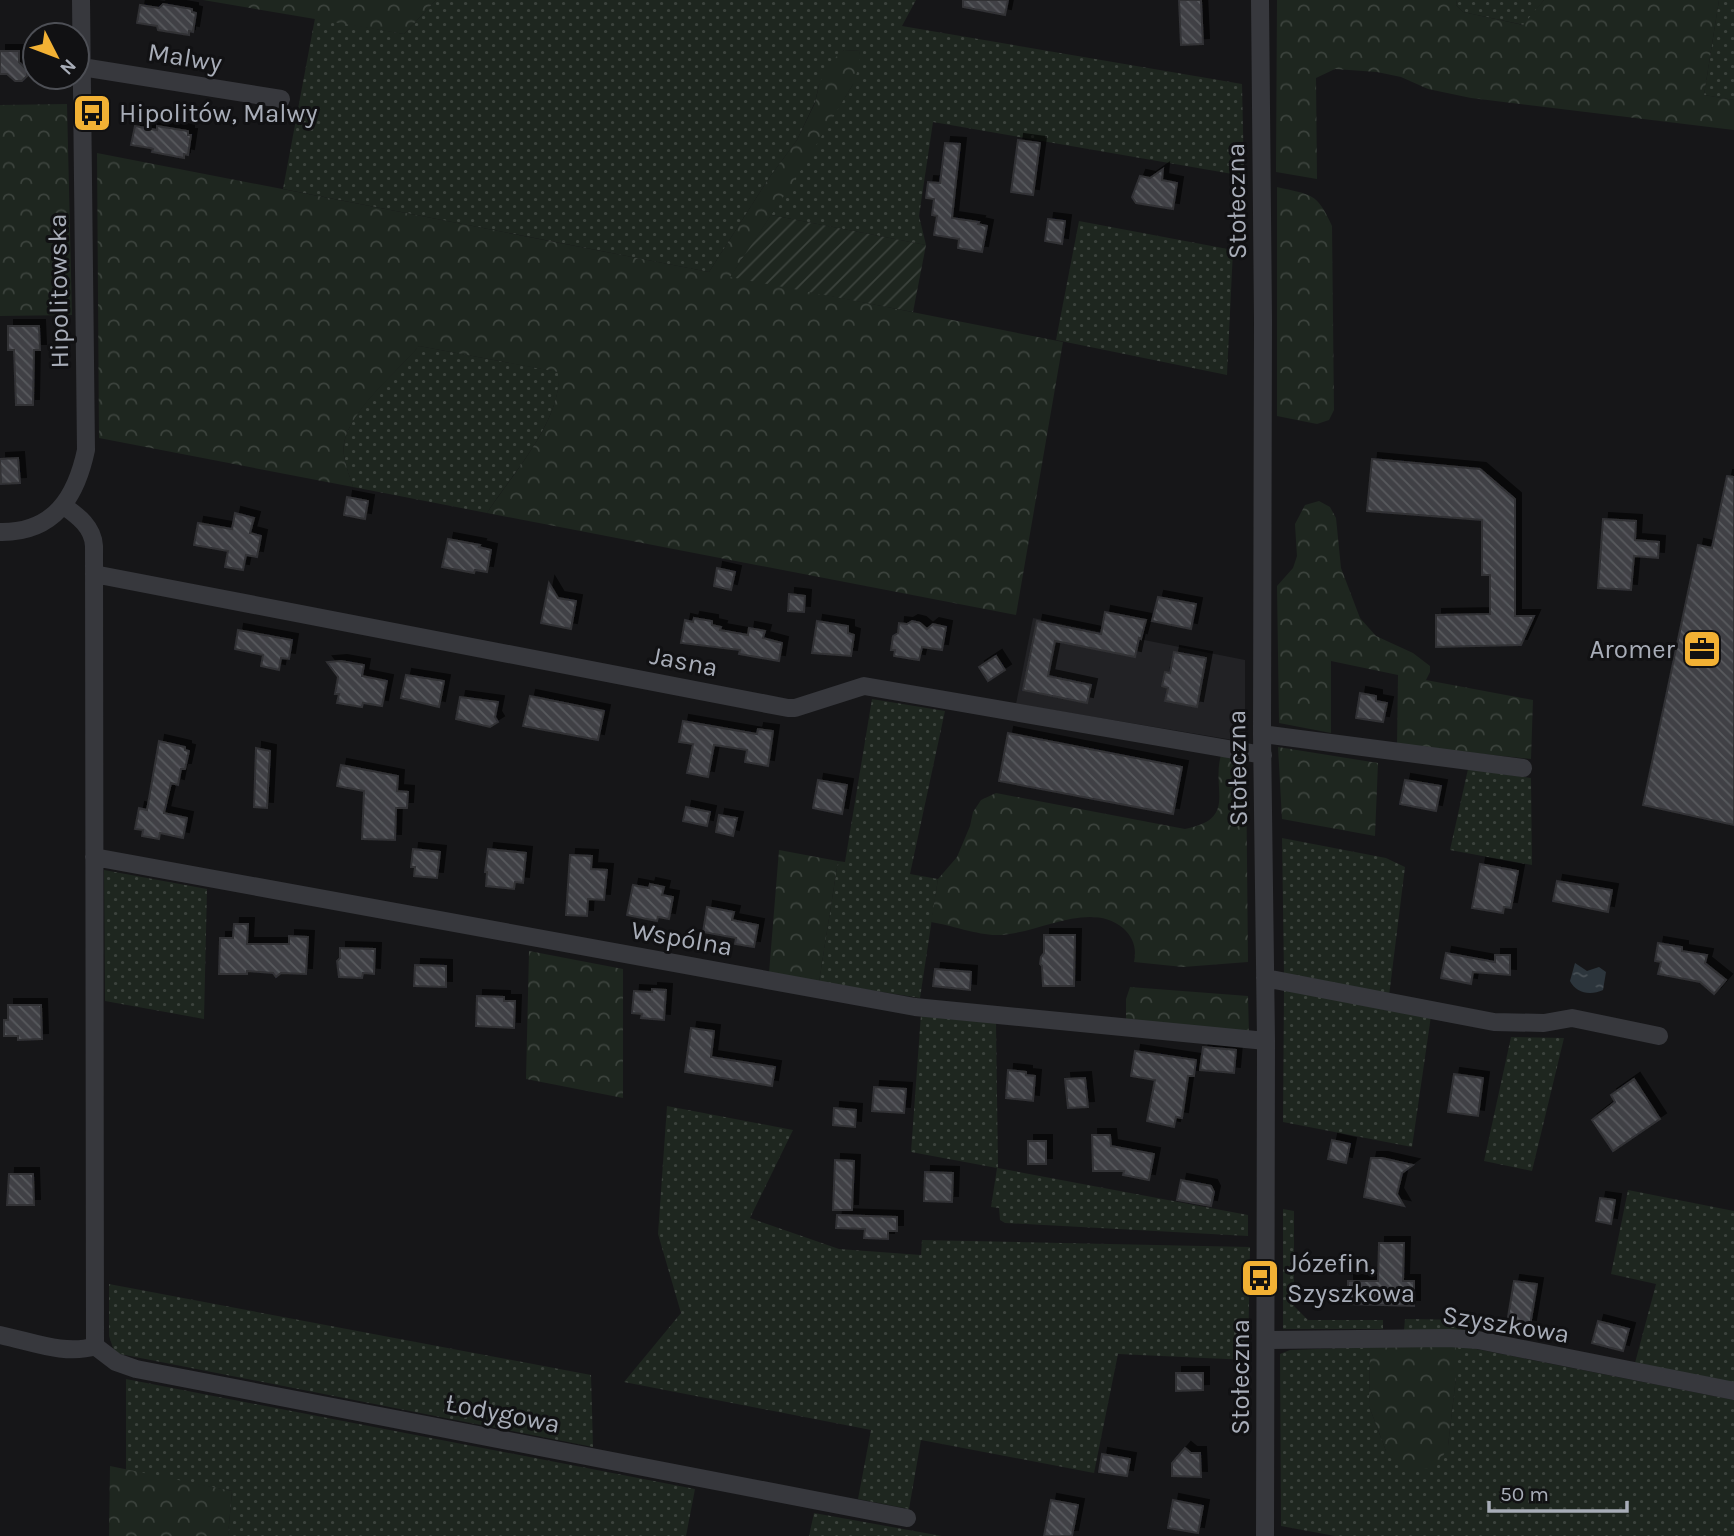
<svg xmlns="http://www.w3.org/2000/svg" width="1734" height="1536" font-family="Karla,sans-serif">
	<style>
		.built { fill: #222225 }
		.grass { fill: url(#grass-dots) }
		.forest { fill: url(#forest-crowns) }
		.garden { fill: url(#garden-furrows) }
		.water { fill: url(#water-ripples) }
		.building { fill: url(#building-back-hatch); stroke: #303034; stroke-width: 2; filter: url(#shadow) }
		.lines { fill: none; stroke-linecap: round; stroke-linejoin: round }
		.minor { stroke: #37383d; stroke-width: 18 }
		.labels { text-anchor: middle; stroke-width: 6; stroke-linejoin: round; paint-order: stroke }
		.street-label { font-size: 26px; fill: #a8adb8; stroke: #111113 }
		.poi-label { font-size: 26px; fill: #a8adb8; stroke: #111113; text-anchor: start }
	</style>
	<defs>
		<pattern id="grass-dots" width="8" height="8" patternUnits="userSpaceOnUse" patternTransform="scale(1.75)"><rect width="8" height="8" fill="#1e261f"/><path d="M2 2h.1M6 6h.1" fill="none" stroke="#3c433d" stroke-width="1.8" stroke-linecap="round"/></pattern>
		<pattern id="forest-crowns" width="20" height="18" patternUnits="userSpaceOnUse" patternTransform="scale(1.75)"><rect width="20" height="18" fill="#1e261f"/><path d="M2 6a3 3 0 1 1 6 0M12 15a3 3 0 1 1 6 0" fill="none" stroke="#3c433d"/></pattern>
		<pattern id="garden-furrows" width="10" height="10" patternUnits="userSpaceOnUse" patternTransform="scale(1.75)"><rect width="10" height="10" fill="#1e261f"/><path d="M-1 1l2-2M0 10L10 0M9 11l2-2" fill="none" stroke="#3c433d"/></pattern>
		<pattern id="water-ripples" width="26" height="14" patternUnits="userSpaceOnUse" patternTransform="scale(1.75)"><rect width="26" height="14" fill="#2c353c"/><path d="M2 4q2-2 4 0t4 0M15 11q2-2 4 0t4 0" fill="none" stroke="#485056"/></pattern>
		<pattern id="building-back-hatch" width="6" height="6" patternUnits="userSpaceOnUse" patternTransform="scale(1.75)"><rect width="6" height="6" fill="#404145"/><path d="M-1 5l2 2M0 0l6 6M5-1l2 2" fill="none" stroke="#595a5e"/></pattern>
		<filter id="shadow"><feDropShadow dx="6" dy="-6" stdDeviation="0" flood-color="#0009"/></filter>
	</defs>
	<rect width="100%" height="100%" fill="#161618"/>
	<!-- built -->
	<path class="built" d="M1033,618L1245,660V742L1016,704Z"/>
	<!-- grass -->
	<path class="grass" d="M436,0H916L902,26L1242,84L1244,176L933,122L919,216L926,245L771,215L852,86L860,51L844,50L819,85L815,102L797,140L769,178L709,272L283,189L315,18L404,34Z
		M1457,0H1544L1524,25L1463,12L1456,5Z
		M1719,0H1734V100L1704,95Z
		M1079,221L1233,250L1227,375L1056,340Z
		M419,346L559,372C562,421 512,474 487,513L353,487C349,473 340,454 345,439C355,405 396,373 419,346Z
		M872,699L945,711L910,874L938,879L920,998L819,982L838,861L845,862Z
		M1468,769L1531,778L1532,865L1450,850Z
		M1282,838L1386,858L1405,867L1389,996L1284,976Z
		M104,870L207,889L204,1019L105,1001Z
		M1284,987L1431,1016L1412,1147L1283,1122Z
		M921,1014L996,1023L998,1168L1248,1215V1236L1005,1223L1000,1220L999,1208L991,1207L997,1168L911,1152Z
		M1511,1037L1564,1038L1532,1171L1484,1161Z
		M667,1106L793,1130L750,1218L839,1249L921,1255L922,1240L1250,1247L1248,1360L1118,1354L1094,1473L921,1440L909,1509L858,1499L871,1430L624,1382L681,1313L658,1234Z
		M1628,1190L1734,1211V1383L1635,1363L1656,1284L1611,1274Z
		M1283,1209L1294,1211V1306L1308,1320H1383V1329H1283Z
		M109,1284L591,1375L593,1447L120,1354L114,1351L109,1336Z
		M1405,1319L1472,1320L1470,1331L1404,1330Z
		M1456,1345L1734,1400V1536H1335L1281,1526L1280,1354L1290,1350L1370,1347L1369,1406L1386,1451L1448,1446L1456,1377Z
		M126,1379L695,1489L686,1536H228L232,1491L126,1471Z
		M814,1513L942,1536H809Z"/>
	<!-- forest -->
	<path class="forest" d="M203,0H436L404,34Z
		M1277,0H1457L1456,5L1463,12L1523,25L1544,0H1719L1704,95L1734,100V130L1471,98L1428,89L1401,77L1377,72L1335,69L1316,78L1317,179L1276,172Z
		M844,50L860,51L858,70L852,86L801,170L731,276L1063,342L1016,615L487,513C511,476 564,418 558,372L419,346C397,372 354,407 345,439C340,454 349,473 353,487L99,438L97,153L709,272L769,178L797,140L815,103L819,85L828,64Z
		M67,104L72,315L0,316V105Z
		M1277,187C1311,195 1317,192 1332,226L1334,410L1329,420L1317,424L1277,416Z
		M1319,501L1330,507L1336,518L1341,568L1360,618L1376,636L1413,653L1430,666V672L1426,680L1533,700L1531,759L1397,745L1398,675L1331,661V733L1279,723L1277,586L1293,568L1297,556L1295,524L1305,505Z
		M1278,747L1378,763L1375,836L1282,819Z
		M1221,755L1246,759L1248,962L1183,967L1134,962C1137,948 1133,937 1123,928C1089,899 1034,936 996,935C978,935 950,925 931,922L938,879L957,857L970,826L973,812L981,800L996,793L1185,829C1238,819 1211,790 1221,755Z
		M779,850L838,861L819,982L769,973Z
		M529,951L623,969V1098L526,1079Z
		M1130,987L1248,996L1249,1034L1126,1020V999Z
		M1456,1345V1377L1448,1446L1441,1460L1429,1469H1409L1395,1463L1386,1451L1369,1406L1370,1347Z
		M110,1466L232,1491L228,1536H109Z"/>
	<!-- garden -->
	<path class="garden" d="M771,215L926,245L913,312L730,277Z"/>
	<!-- water -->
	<path class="water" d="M1575,963L1587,971L1599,967L1606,972L1603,990C1590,996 1576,993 1570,981Z"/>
	<!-- building -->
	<path class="building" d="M963,0H1008L1005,15L963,7Z
		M1179,0H1201L1203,44L1181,45Z
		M163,4L192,9V12L196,13L193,32L189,31V35L158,30L157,26L137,23L140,5L159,8Z
		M0,51H19V62L27,70V76L22,81H15L7,74H0Z
		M135,126L157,130V126L188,131V135H191L188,155L184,154V158L152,152L153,149L150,148L131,145Z
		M1018,140L1040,143L1033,195L1011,192Z
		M945,143L960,144L952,218L979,222L978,224L987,226L982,252L958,248L959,239L934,235L937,216L932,215L934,199L926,198L928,182L940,183Z
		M1163,169L1162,180L1177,183L1173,209L1136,203L1132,197L1140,176L1150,178Z
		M1048,219L1065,221L1062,244L1045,241Z
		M8,326H39L40,350H34L33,405H16L14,350H8Z
		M18,458L20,483L1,484L0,459Z
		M1372,459L1480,469L1515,499V616H1534L1521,645L1436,647V615L1490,614V575H1482V520L1367,511Z
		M1727,476L1734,477V825L1643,805L1698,545L1712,548Z
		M347,497L368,501L365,519L344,515Z
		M235,513L254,518L250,533L261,536L257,557L246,555L243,570L225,567L228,551L194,545L198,523L232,529Z
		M1603,519L1636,521L1635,540L1659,542L1658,558L1634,556L1631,590L1598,588Z
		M448,539L480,545L479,547L491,550L487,572L475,570L474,573L442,567Z
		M717,568L735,572L731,590L714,586Z
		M549,583L558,598L576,601L571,629L541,623Z
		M789,594L805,596L804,612L788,611Z
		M1158,597L1196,604L1191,629L1152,621Z
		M1105,612L1146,620L1141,639L1139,638L1135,657L1055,641L1048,676L1091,685L1087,703L1023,690L1037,621L1101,634Z
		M694,618L712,621V625L721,627L720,630L748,635L749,628L765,631L763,638L782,643L779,661L739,654L740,650L681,643L685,620L693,622Z
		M817,621L848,626V633L854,635L851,656L812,653Z
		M912,621L920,623L927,629L933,624L946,627L942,650L922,647L919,660L894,656L895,650H891L893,636L898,633L899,623L907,624Z
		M238,630L292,640L289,659L281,658L279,670L261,666L263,655L235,649Z
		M1174,652L1206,658L1197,707L1165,701L1168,688L1162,686L1165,672L1170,673Z
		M996,656L1005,670L988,681L979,667Z
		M341,661L364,665L362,676L387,681L382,706L363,703L362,707L337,703L339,694H335L338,677L327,662Z
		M406,675L444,681L439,707L401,698Z
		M1360,693L1376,696V701L1387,703L1383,722L1356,718Z
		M530,696L604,711L598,740L523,726Z
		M460,697L498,702L495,717L498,722L490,727L456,719Z
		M683,721L757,734L758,729L773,731L768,766L745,762L747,750L714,745L708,777L687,773L693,744L679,742Z
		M1008,733L1182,767L1173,814L999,781Z
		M159,741L185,747V750L189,751L185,769H181L178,785L171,783L164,813L187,818L183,838L160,833L159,839L142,836L143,830L135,829L139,808L147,810Z
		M256,748L270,751L267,808L254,807Z
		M341,765L398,776L397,791L408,792L407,808H396L395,840L362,839L364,791L337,786Z
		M818,780L847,785L842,814L813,808Z
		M1405,780L1441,786L1436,811L1400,804Z
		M686,807L710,812L707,826L683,821Z
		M719,815L737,818L733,836L716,832Z
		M413,849L440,852L437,878L414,876L415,867H411Z
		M488,849L526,853L523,883L515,882L514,889L486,886L487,872H485Z
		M570,855L592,856L591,869L607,870L604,900L588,899L587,916L566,915Z
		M1480,864L1518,871L1511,908L1504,907L1503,913L1472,908Z
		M1557,881L1612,890L1608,912L1553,901Z
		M650,884L664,887L662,895L673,897L669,919L658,917L657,921L627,915L633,885L649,888Z
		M707,907L734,912L732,920L758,925L754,947L735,944L736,938L703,932Z
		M234,924H248L247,944H289V936L308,937L306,974L281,973L276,977L273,973L247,971V974H219L220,938H233Z
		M1044,935H1075L1074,986H1043L1042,966L1040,964L1041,957L1044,953Z
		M1658,943L1682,947V951L1707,955L1705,963L1726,980L1714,994L1700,982L1658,974L1661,962L1655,961Z
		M340,948L375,949L374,974L363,973L362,978L339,977L337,961L340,958Z
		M1446,953L1495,962V955H1510V975L1473,972L1471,984L1441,978Z
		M415,965L446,966V987L414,986Z
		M935,969L971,972L970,990L933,986Z
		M652,989L666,990L664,1020L641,1018L642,1014L632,1013L634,991L652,992Z
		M477,996L504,997V1001H515L514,1028L476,1026Z
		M8,1005H41L42,1039L18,1040V1036H4V1020H8Z
		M691,1028L714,1031L711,1057L775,1067L772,1086L685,1072Z
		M1203,1047L1236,1050L1234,1073L1200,1070Z
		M1135,1051L1196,1060L1194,1076H1188L1182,1118L1176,1117L1174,1127L1147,1121L1155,1080L1131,1076Z
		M1008,1070L1026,1072V1075L1035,1076L1033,1101L1006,1098Z
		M1454,1074L1483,1078L1478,1116L1448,1112Z
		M1085,1078L1088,1107L1068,1108L1065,1079Z
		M1634,1079L1660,1119L1613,1151L1592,1120L1615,1102L1611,1095Z
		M874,1087L906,1089L904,1113L872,1111Z
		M834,1108L856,1110L855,1127L833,1125Z
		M1092,1135H1110L1111,1146L1154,1154L1149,1180L1123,1175L1124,1171H1093Z
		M1332,1140L1350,1144L1346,1163L1328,1159Z
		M1028,1141H1046V1164H1028Z
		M1371,1158H1382L1413,1165L1402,1173L1397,1194L1404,1206L1364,1197Z
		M835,1160L854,1161L852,1210H833Z
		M925,1172L953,1173L952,1202L924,1201Z
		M9,1174H33L34,1205H7Z
		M1181,1180L1211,1186L1214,1192L1211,1206L1177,1200Z
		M1600,1198L1615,1200L1611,1224L1596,1221Z
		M837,1215L897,1217V1231H888V1239L864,1238L865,1229L836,1228Z
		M1379,1243H1404L1403,1281H1414V1306L1348,1304V1281H1378Z
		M1514,1281L1537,1284L1530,1326L1507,1323Z
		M1598,1321L1629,1329L1623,1351L1592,1343Z
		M1176,1373H1203V1390L1176,1391Z
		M1185,1448L1191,1453H1200L1201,1477L1172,1476V1463Z
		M1102,1454L1130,1459L1127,1476L1099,1472Z
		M1051,1500L1078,1505L1072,1536H1044Z
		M1173,1500L1203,1506L1198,1533L1168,1528Z"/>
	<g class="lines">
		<!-- minor -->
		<path class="minor" d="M1260,0L1263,320L1262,734L1266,1041L1265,1536
			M82,67L281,99
			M64,506C78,516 93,527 94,546L95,1346
			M0,532C54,533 76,497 86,450L81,0
			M94,574L788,708H795L864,686L1263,755
			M1262,734L1523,768
			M94,857L915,1007L1266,1041
			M1265,978L1494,1022L1544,1023L1572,1018L1659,1036
			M0,1335C30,1341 66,1356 95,1346
			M1267,1340L1449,1338L1478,1340L1734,1391
			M95,1346L116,1362L136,1369L907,1518"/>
	</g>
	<!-- icons -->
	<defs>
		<symbol id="bus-square" viewBox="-11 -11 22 22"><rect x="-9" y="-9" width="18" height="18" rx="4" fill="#f2b134" stroke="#111113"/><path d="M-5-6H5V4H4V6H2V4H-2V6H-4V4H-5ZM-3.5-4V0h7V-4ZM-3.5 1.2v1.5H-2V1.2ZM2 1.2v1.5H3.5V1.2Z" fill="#111"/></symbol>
		<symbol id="office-square" viewBox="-11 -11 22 22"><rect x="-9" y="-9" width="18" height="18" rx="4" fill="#f2b134" stroke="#111113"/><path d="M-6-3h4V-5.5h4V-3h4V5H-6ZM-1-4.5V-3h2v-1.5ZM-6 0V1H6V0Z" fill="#111"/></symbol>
	</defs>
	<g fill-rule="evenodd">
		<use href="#bus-square" x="70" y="91" width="44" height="44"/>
		<use href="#office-square" x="1680" y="627" width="44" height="44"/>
		<use href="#bus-square" x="1238" y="1256" width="44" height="44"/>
	</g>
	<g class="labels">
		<!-- street labels -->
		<g class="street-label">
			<text transform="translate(185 57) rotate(9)" y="9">Malwy</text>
			<text transform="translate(1236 201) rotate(-91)" y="9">Stołeczna</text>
			<text transform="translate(58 291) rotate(-91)" y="9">Hipolitowska</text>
			<text transform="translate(684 661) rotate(11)" y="9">Jasna</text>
			<text transform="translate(1237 768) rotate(-91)" y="9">Stołeczna</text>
			<text transform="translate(682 938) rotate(10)" y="9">Wspólna</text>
			<text transform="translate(1506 1324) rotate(9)" y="9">Szyszkowa</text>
			<text transform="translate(1240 1377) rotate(-90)" y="9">Stołeczna</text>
			<text transform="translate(503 1413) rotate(11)" y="9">Łodygowa</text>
		</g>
		<!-- poi labels -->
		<g class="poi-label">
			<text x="119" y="122">Hipolitów, Malwy</text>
			<text x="1675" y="658" text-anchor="end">Aromer</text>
			<text x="1287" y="1272">Józefin,<tspan x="1287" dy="30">Szyszkowa</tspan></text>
		</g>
	</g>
	<!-- north arrow -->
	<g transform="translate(56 56) rotate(132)"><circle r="33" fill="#111113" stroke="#4d4f55" stroke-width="2"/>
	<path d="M0-5L12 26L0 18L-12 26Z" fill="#f2b134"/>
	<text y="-10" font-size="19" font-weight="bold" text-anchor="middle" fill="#a8adb8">N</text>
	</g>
	<!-- scale -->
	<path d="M1489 1501v10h138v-10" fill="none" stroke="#a8adb8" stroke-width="3.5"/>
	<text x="1500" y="1501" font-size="21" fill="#a8adb8" stroke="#111113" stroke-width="5" paint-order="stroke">50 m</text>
</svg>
